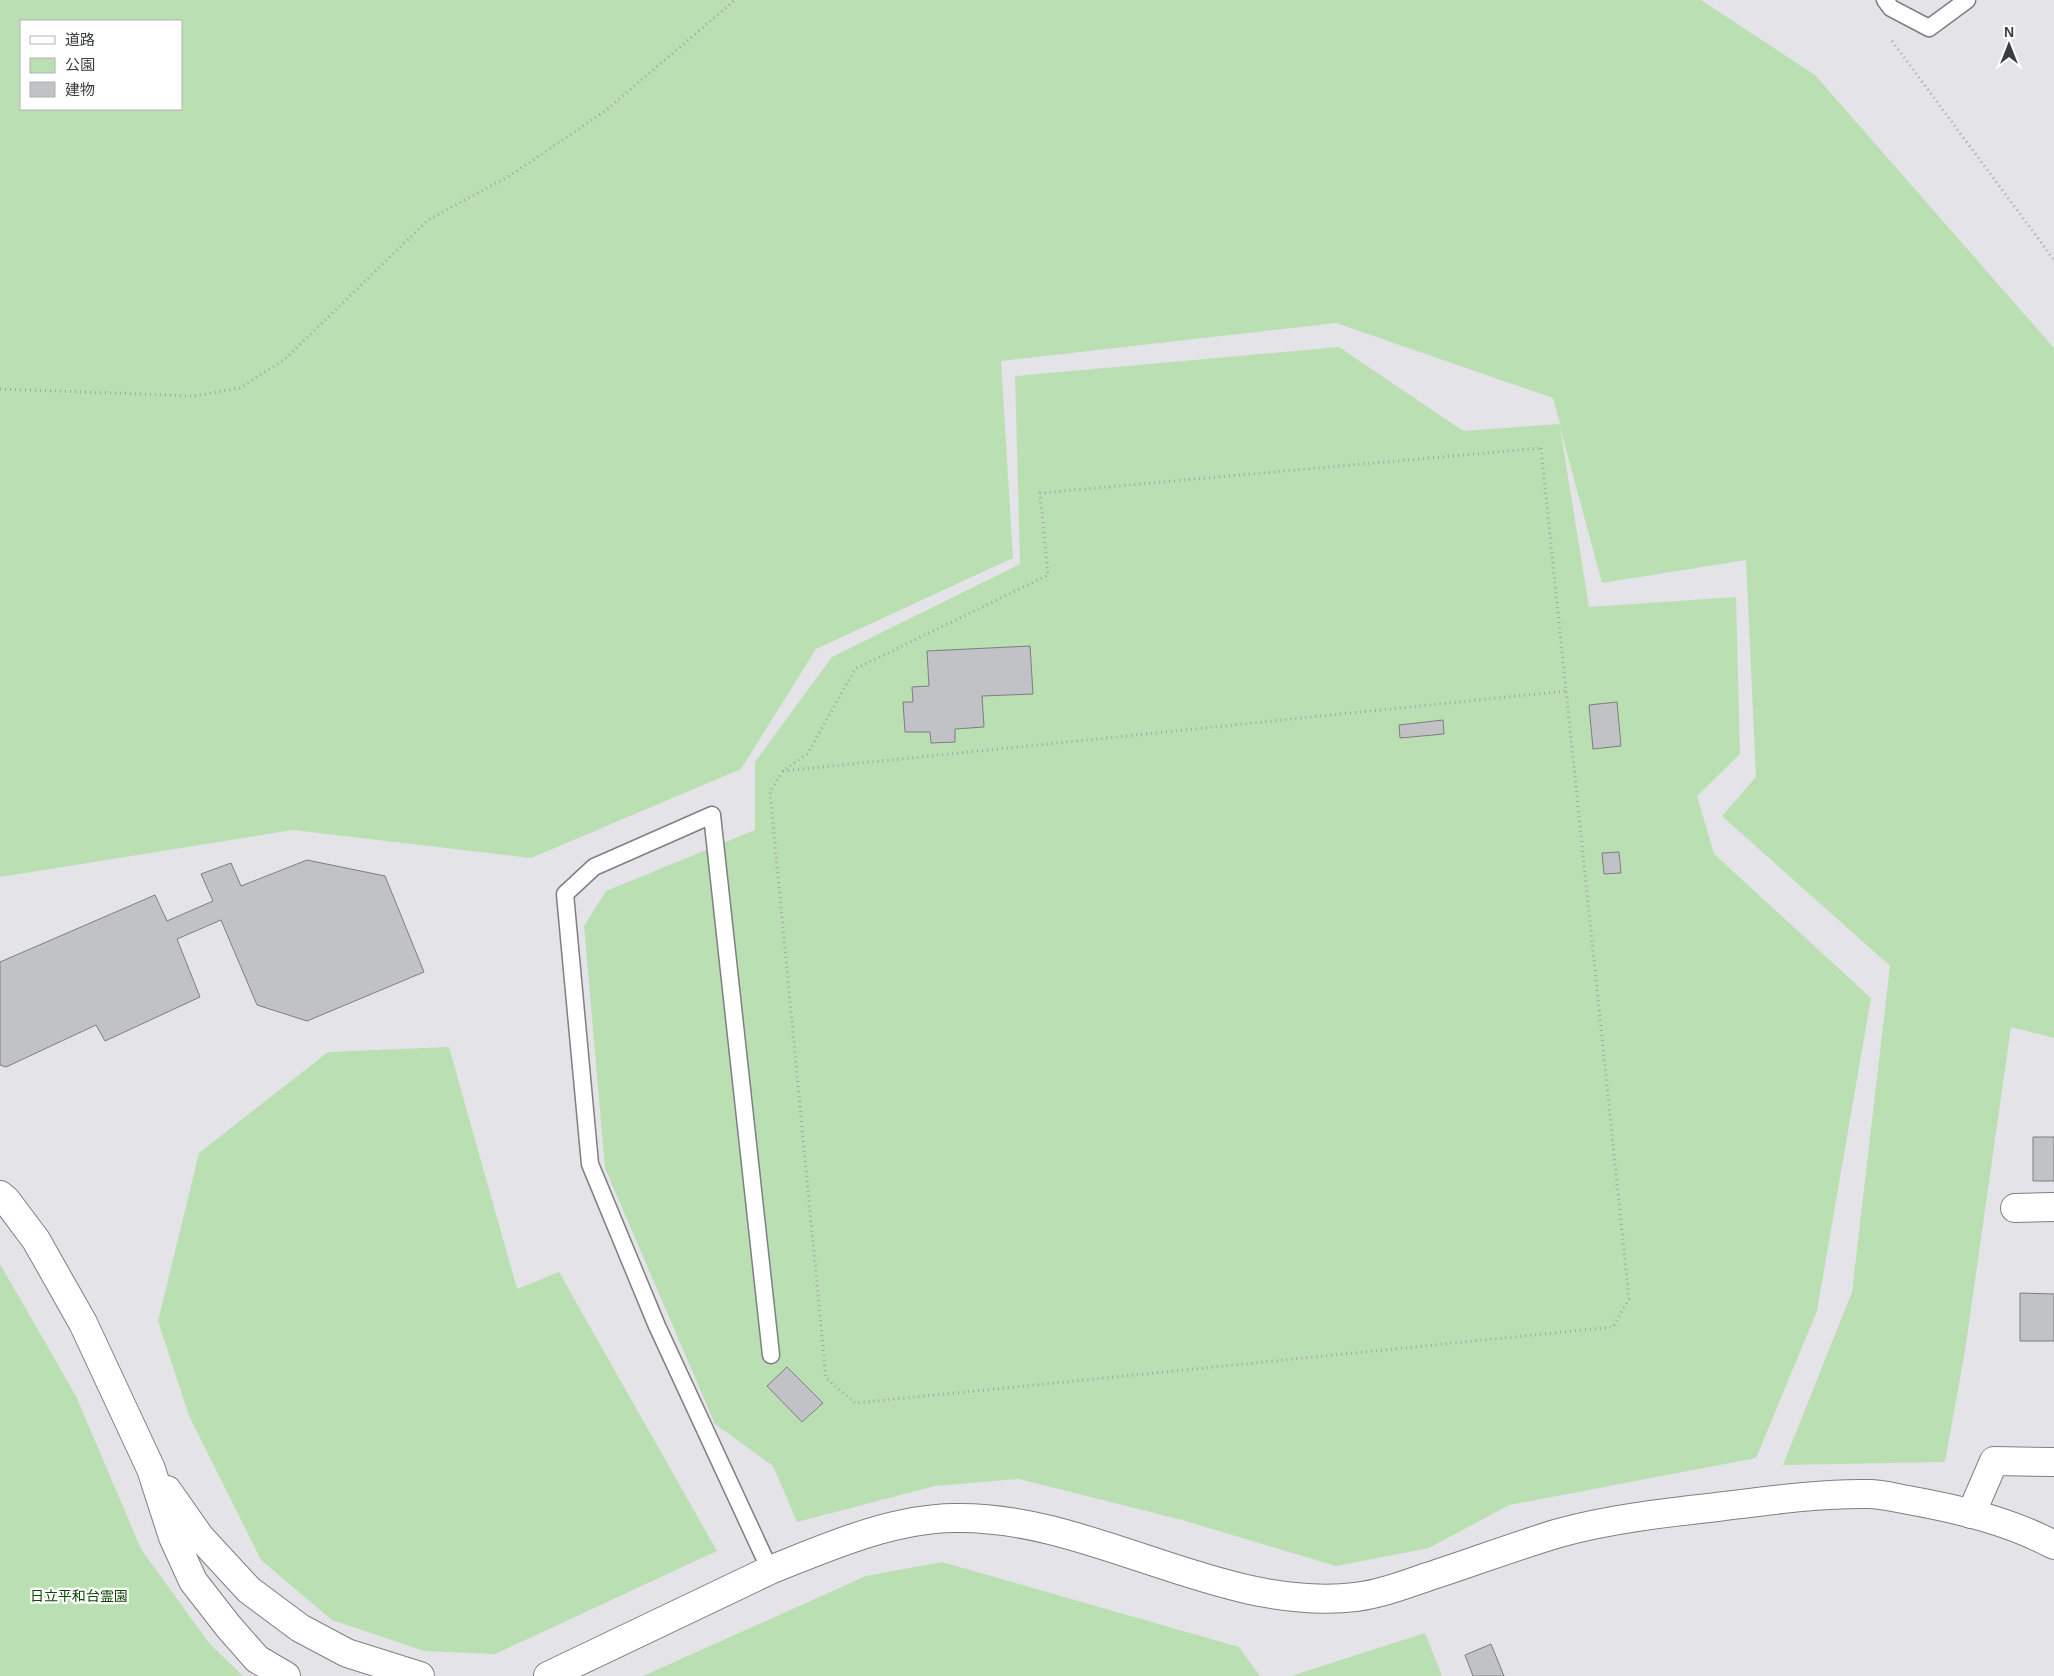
<svg xmlns="http://www.w3.org/2000/svg" width="2054" height="1676" font-family="Helvetica,'Noto Sans JP',sans-serif">
	<style>
		.green { fill: #badfb3; fill-rule: evenodd }
		.building { fill: #c1c2c5; stroke: #7d7e81 }
		.lines { fill: none; stroke-linecap: round; stroke-linejoin: round }
		.service-casing { stroke: #7e7f82; stroke-width: 19 }
		.minor-casing { stroke: #7e7f82; stroke-width: 30 }
		.tertiary-casing { stroke: #7e7f82; stroke-width: 30 }
		.path { stroke: #a5a5a8; stroke-width: 3; stroke-dasharray: 1 4; stroke-linecap: butt }
		.service { stroke: #fff; stroke-width: 16 }
		.minor { stroke: #fff; stroke-width: 28 }
		.tertiary { stroke: #fff; stroke-width: 28 }
		.labels { text-anchor: middle; stroke-width: 4.5; stroke-linejoin: round; paint-order: stroke }
		.park-label { font-size: 14px; fill: #0b4800; stroke: #fff }
	</style>
	<rect width="100%" height="100%" fill="#e4e4e8"/>
	<!-- green -->
	<path class="green" d="M0,0H1701L1815,75L2054,348V1038L2011,1027L1965,1351L1945,1462L1783,1465L1852,1292L1890,966L1722,816L1756,777L1746,560L1602,583L1560,427L1589,607L1736,597L1740,754L1697,796L1714,854L1871,998L1817,1311L1756,1458L1509,1505L1429,1548L1336,1566L1182,1520L1019,1479L935,1486L797,1522L773,1466L715,1424L605,1168L584,926L606,891L755,830V762L832,657L1020,564L1015,376L1339,347L1463,431L1560,424L1553,398L1336,323L1001,361L1013,558L816,649L741,769L531,858L293,830L0,877ZM21,21H181V109H21Z
		M449,1047L517,1289L559,1272L717,1551L495,1654L424,1651L332,1620L261,1560L189,1416L158,1321L199,1153L328,1052Z
		M0,1264L76,1396L141,1549L209,1643L243,1676H0Z
		M942,1562L1239,1647L1260,1676H643L866,1576Z
		M1425,1633L1442,1676H1291Z"/>
	<!-- building -->
	<path class="building" d="M1030,646L1033,694L982,696L984,727L955,729V742L931,743L930,732H905L903,702H913L912,687L929,686L927,651Z
		M1617,702L1621,746L1593,749L1589,705Z
		M1443,720L1444,734L1400,738L1399,725Z
		M1619,852L1621,873L1604,874L1602,853Z
		M307,860L385,876L424,972L307,1021L257,1005L221,920L177,939L200,997L105,1041L96,1025L6,1067L0,1065V962L155,895L167,921L213,901L201,874L231,863L241,886Z
		M2033,1137H2054V1181H2033Z
		M2020,1293L2054,1294V1341H2020Z
		M787,1367L823,1403L802,1422L767,1386Z
		M1491,1644L1504,1676H1473L1465,1655Z"/>
	<g class="lines">
		<defs>
			<path id="service" d="M1885,0L1891,8L1929,28L1967,0
				M770,1570L657,1326L590,1164L565,894L594,867L712,815L771,1355"/>
			<path id="minor" d="M2015,1208L2054,1207
				M1971,1514L1994,1461L2054,1462"/>
			<path id="tertiary" d="M0,1195L6,1200L36,1240L83,1323L151,1469L173,1537L193,1581L228,1626L257,1659L286,1676
				M167,1490L200,1537L249,1590L300,1628L347,1653L420,1676
				M548,1676L770,1570C828,1547 890,1519 954,1518C1091,1515 1220,1613 1356,1597C1380,1594 1404,1585 1427,1577C1471,1563 1515,1546 1559,1533C1610,1519 1664,1513 1717,1507C1766,1501 1820,1493 1869,1494C1882,1494 1896,1498 1908,1500C1958,1509 2009,1521 2054,1545"/>
		</defs>
		<!-- service casing -->
		<use href="#service" class="service-casing"/>
		<!-- minor casing -->
		<use href="#minor" class="minor-casing"/>
		<!-- tertiary casing -->
		<use href="#tertiary" class="tertiary-casing"/>
		<!-- path -->
		<path class="path" d="M1892,41L2054,260
			M0,389L194,396L240,388L285,359L428,220L511,175L605,111L735,0
			M1541,448L1629,1299L1613,1327L855,1403L826,1378L770,792L783,771L808,753L855,669L1048,575L1040,493Z
			M783,771L1566,691"/>
		<!-- service -->
		<use href="#service" class="service"/>
		<!-- minor -->
		<use href="#minor" class="minor"/>
		<!-- tertiary -->
		<use href="#tertiary" class="tertiary"/>
	</g>
	<g class="labels">
		<!-- park labels -->
		<g class="park-label">
			<text x="79" y="1601">日立平和台霊園</text>
		</g>
	</g>
	<!-- legend -->
	<rect x="20" y="20" width="162" height="90" fill="#ffffff" stroke="#b1b1b2"/>
	<rect x="30" y="36" width="25" height="8" fill="#ffffff" stroke="#b1b1b2"/>
	<text x="65" y="45" font-size="15" fill="#3c3d3e">道路</text>
	<rect x="30" y="58" width="25" height="15" fill="#badfb3" stroke="#b1b1b2"/>
	<text x="65" y="70" font-size="15" fill="#3c3d3e">公園</text>
	<rect x="30" y="82" width="25" height="15" fill="#c1c2c5" stroke="#b1b1b2"/>
	<text x="65" y="95" font-size="15" fill="#3c3d3e">建物</text>
	<!-- north arrow -->
	<g transform="translate(2009 45)" stroke="#ffffff" stroke-width="4" paint-order="stroke">
	<path d="M0-4L9 19L0 12L-9 19Z" fill="#3c3d3e"/>
	<text y="-8" font-size="14" font-weight="bold" text-anchor="middle" fill="#3c3d3e">N</text>
	</g>
</svg>
